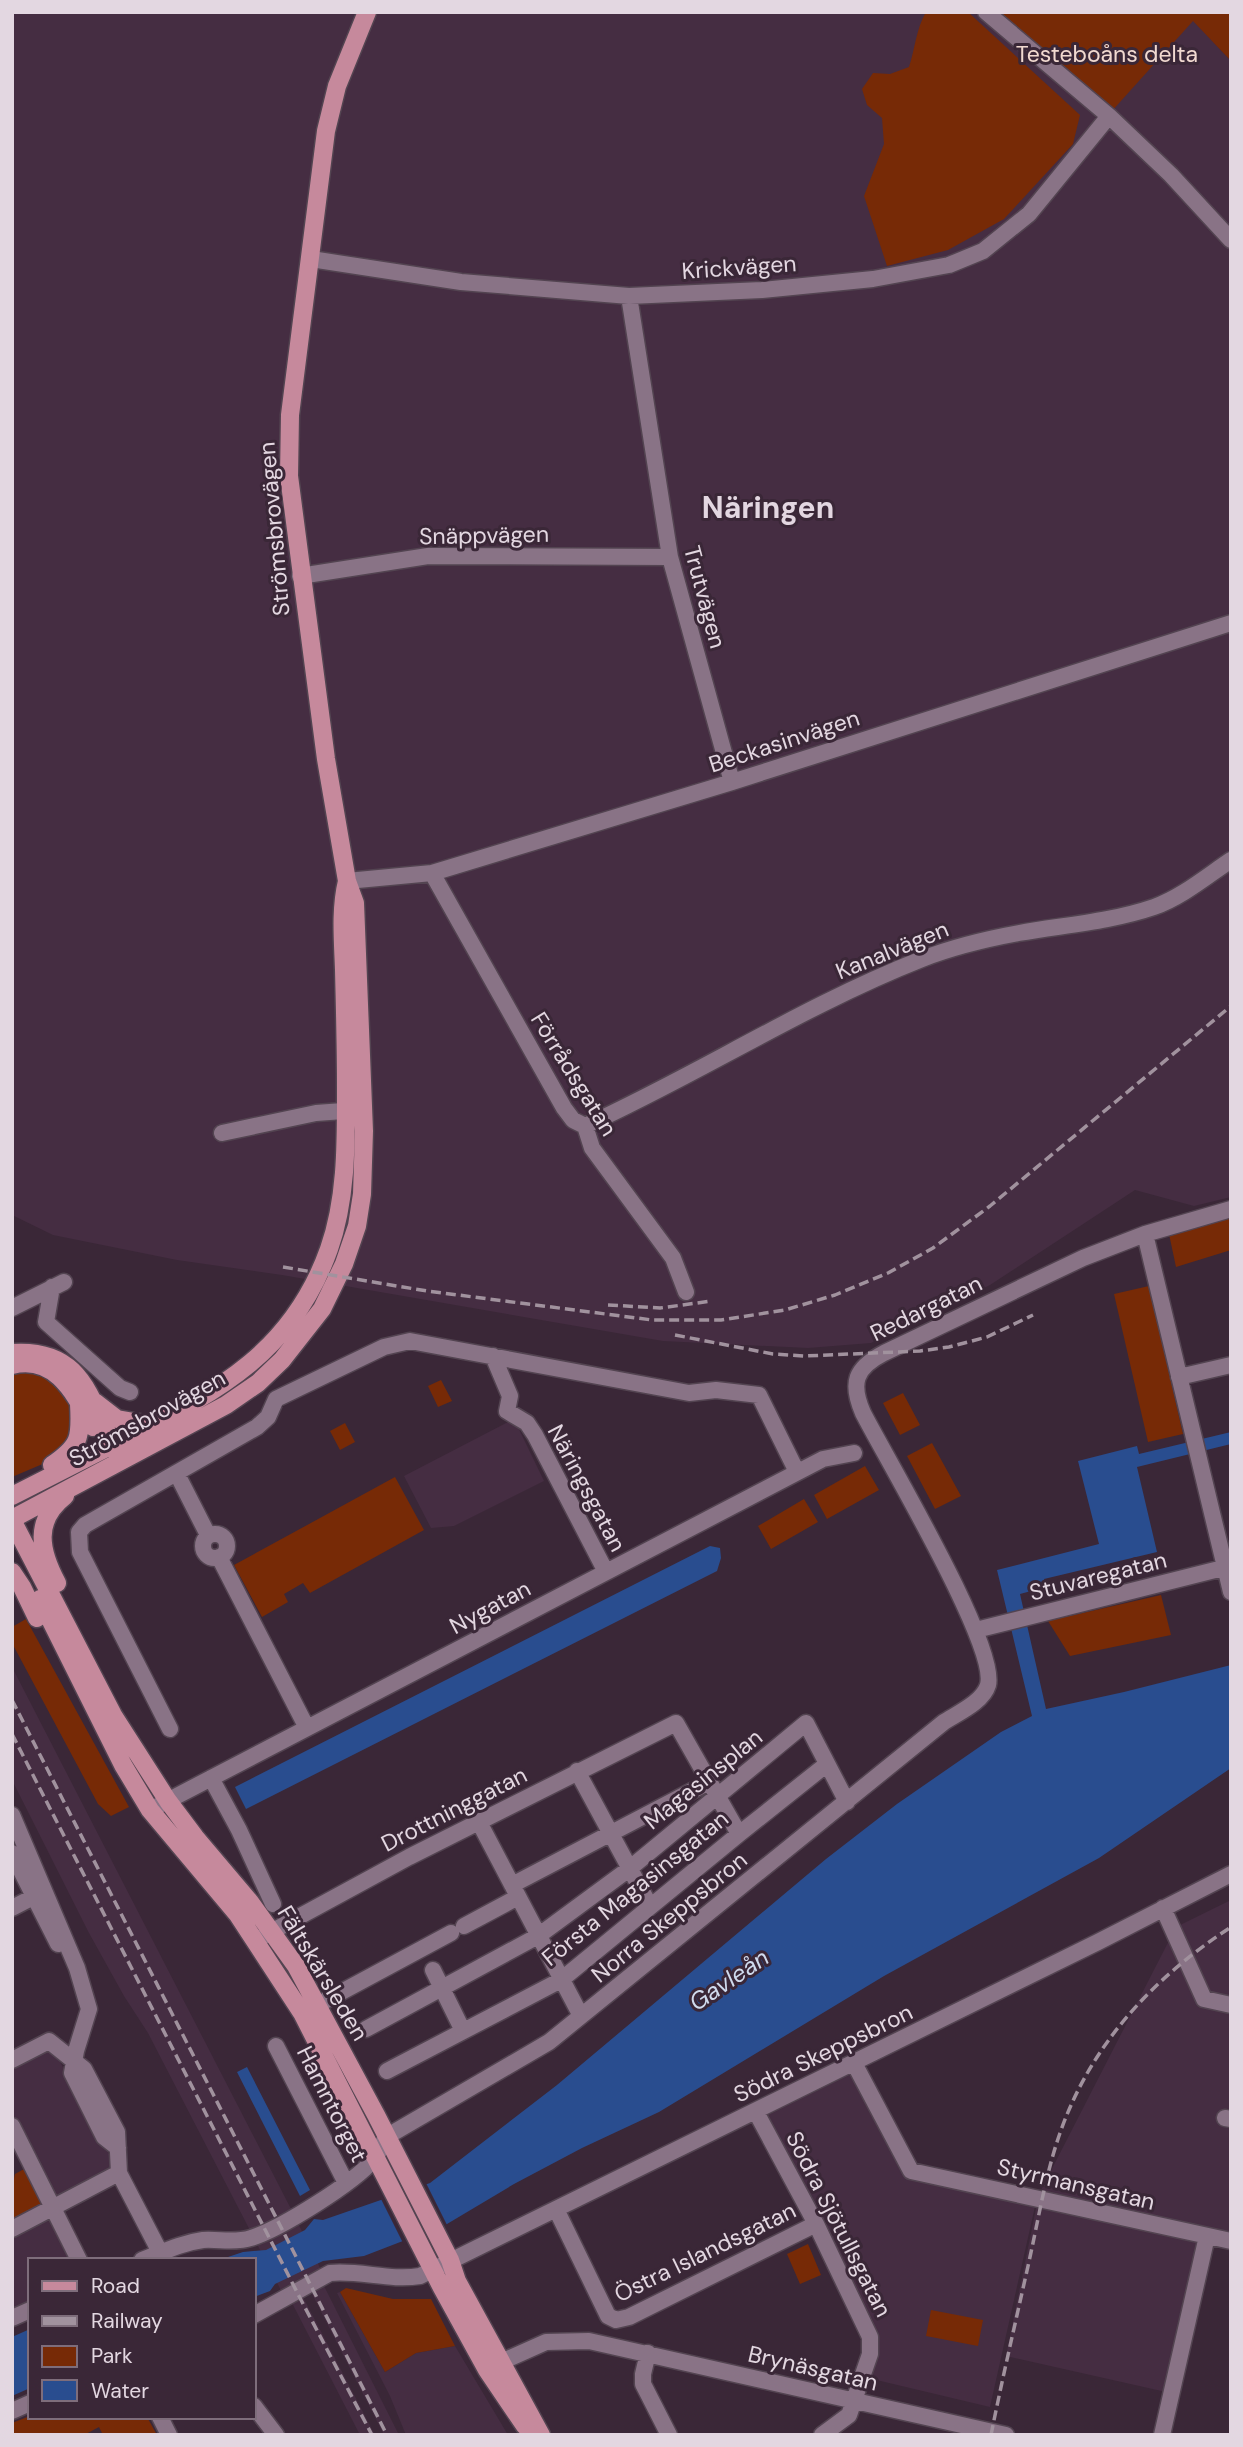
<svg xmlns="http://www.w3.org/2000/svg" width="1243" height="2447" font-family="'DM Sans',sans-serif">
	<style>
		.built { fill: #452d42 }
		.green { fill: #772a06 }
		.water { fill: #294d8f }
		.pier { fill: #3a2737 }
		.lines { fill: none; stroke-linecap: round; stroke-linejoin: round }
		.minor-casing { stroke: #534451; stroke-width: 19 }
		.major-casing { stroke: #534451; stroke-width: 21 }
		.minor { stroke: #897386; stroke-width: 16 }
		.major { stroke: #c6899c; stroke-width: 18 }
		.rail { stroke: #a1929e; stroke-width: 3.5; stroke-dasharray: 10 5; stroke-linecap: butt }
		.labels { text-anchor: middle; stroke-width: 6; stroke-linejoin: round; paint-order: stroke }
		.park-label { font-size: 23px; fill: #f1d9d0; stroke: #3a2737 }
		.street-label { font-size: 23px; fill: #e3d7e1; stroke: #3a2737 }
		.water-label { font-size: 24px; font-style: italic; fill: #d0dbee; stroke: #3a2737 }
		.district-label { font-size: 30px; font-weight: bold; fill: #e3d7e1; stroke: #3a2737 }
	</style>
	<rect width="100%" height="100%" fill="#3a2737"/>
	<!-- built -->
	<path class="built" d="M12,12H1003L1193,20L1231,61V1197L1194,1206L1135,1190L990,1285L871,1343L808,1348L663,1341L282,1275L177,1260L53,1235L12,1215Z
		M514,1419L544,1481L454,1526L431,1528L404,1476Z
		M12,1667L290,2207L328,2284L324,2286L399,2435H384L311,2292L303,2297L375,2435H360L292,2303L288,2304L148,2033L124,1996L89,1933L12,1780Z
		M1231,1900V2238L1205,2233L1166,2392L1006,2356L1039,2194L1176,1927Z
		M49,2041L119,2173L54,2207L79,2260H30V2310L12,2318V2229L53,2206L12,2126V2060Z
		M853,2066L909,2174L1036,2202L990,2407L868,2378L876,2345L759,2113Z
		M340,2292L385,2372L416,2353L455,2346L508,2435H406L390,2396L337,2293Z"/>
	<!-- green -->
	<path class="green" d="M926,12H968L1080,115L1073,144L1004,219L948,250L887,266L864,196L884,144L882,118L867,105L862,89L873,73L890,74L909,67C915,49 916,29 926,12Z
		M996,12H1231V61L1193,21L1111,112Z
		M1231,1216V1250L1176,1267L1169,1234Z
		M1149,1286L1183,1434L1148,1442L1114,1294Z
		M26,1371C47,1375 70,1385 74,1408C76,1417 73,1428 73,1437L45,1463L12,1477V1374Z
		M441,1380L452,1401L438,1407L428,1386Z
		M903,1393L920,1425L900,1435L883,1403Z
		M345,1423L355,1442L340,1450L330,1431Z
		M932,1443L961,1496L935,1509L907,1456Z
		M865,1466L879,1490L827,1519L814,1495Z
		M395,1477L424,1530L310,1593L303,1583L284,1594L288,1602L262,1617L234,1565Z
		M804,1499L818,1522L771,1549L758,1526Z
		M1161,1595L1171,1635L1070,1656L1048,1621Z
		M26,1619L129,1807L111,1816L98,1804L12,1643V1627Z
		M24,2169L43,2204L12,2220V2187L15,2174Z
		M808,2244L821,2275L800,2284L787,2254Z
		M346,2288L393,2299H431L455,2346L416,2353L385,2372L340,2292Z
		M931,2310L983,2320L978,2346L926,2336Z
		M30,2416L147,2417L157,2435H103L99,2427L84,2435H12V2423Z"/>
	<!-- water -->
	<path class="water" d="M1231,1432V1444L1137,1467L1157,1552L1044,1579L1046,1587L1020,1594L1046,1709L1124,1692L1231,1665V1768L1099,1858L884,1976L659,2112L582,2148L514,2184L447,2224L364,2256L323,2261L275,2284L270,2291L254,2297V2260H219L243,2252L266,2250L305,2230L314,2219L323,2220L430,2183L557,2085L826,1859L897,1804L1001,1732L1032,1716L997,1570L1099,1544L1078,1461L1137,1446L1139,1454Z
		M710,1546L720,1548L721,1558L717,1571L246,1809L235,1787Z
		M247,2067L310,2190L300,2196L237,2072Z
		M30,2329V2388L12,2396V2337Z"/>
	<!-- pier -->
	<path class="pier" d="M425,2181L448,2227L404,2245L380,2197Z"/>
	<g class="lines">
		<defs>
			<path id="minor" d="M986,12L1109,116L1171,175L1231,240
				M311,259L461,282L629,296L762,290L873,279L949,265L983,251L1029,214L1109,116
				M629,296L670,557L732,782
				M300,576L428,556L670,557
				M432,873L564,1108L573,1120L585,1126L592,1148L673,1258L686,1292
				M347,881L432,873L732,782L1231,623
				M585,1126C699,1074 805,1005 922,959C953,947 986,939 1019,933C1064,925 1110,922 1154,907C1182,897 1207,876 1231,860
				M222,1133L316,1113L357,1110
				M1145,1234L1231,1592
				M52,1287L46,1322L120,1388L130,1392
				M12,1308L64,1282
				M493,1356L510,1396L507,1411L527,1423L535,1435L606,1572
				M1179,1377L1231,1365
				M177,1474L208,1535
				M203 1546a12 12 0 1 1 24 0a12 12 0 1 1-24 0Z
				M219,1557L307,1728
				M976,1630L1231,1566
				M170,1729L80,1552L79,1532L85,1525L257,1427L268,1417L276,1399L384,1347L410,1341L689,1393L716,1390L759,1395L797,1472
				M577,1771L650,1906
				M211,1778L239,1830L273,1904
				M150,1810L823,1459L854,1453
				M12,1815L77,1968L89,2009L76,2051L72,2073L104,2137L118,2148
				M479,1822L581,2016
				M12,1853L58,1944
				M512,1885L709,1782
				M12,1908L41,1893
				M1163,1908L1204,1999L1231,2005
				M464,1926L518,1897
				M260,1938L409,1857L676,1723L739,1834
				M433,1970L463,2031
				M308,2010L451,1933
				M366,2029L538,1936L629,1869L806,1723L847,1802
				M276,2046L346,2183
				M12,2060L49,2041L84,2069L117,2132L119,2173L164,2260
				M854,2063L911,2171L1231,2241
				M387,2071L561,1980L739,1834L827,1764
				M756,2112L816,2224L870,2337V2354L849,2415L822,2435
				M1225,2118L1231,2119
				M12,2126L79,2260
				M556,2209L608,2316L616,2320L629,2317L816,2224
				M12,2229L113,2176
				M142,2260C163,2252 181,2243 203,2240C219,2239 236,2243 251,2238C280,2229 354,2183 373,2160C379,2154 382,2144 386,2137L549,2042L944,1722C958,1713 983,1702 988,1685C998,1646 886,1458 863,1413C850,1383 855,1368 884,1353L1083,1258L1145,1234L1231,1209
				M254,2315L330,2273C360,2270 390,2281 420,2276L1098,1942L1231,1874
				M12,2318L30,2310
				M648,2353L643,2374V2384L669,2435
				M492,2366L546,2342L589,2341L1006,2435
				M254,2406L276,2435
				M12,2411L30,2403
				M160,2417L169,2435
				M1162,2435L1207,2236"/>
			<path id="major" d="M12,1353C85,1348 89,1401 117,1453
				M12,1365C56,1354 75,1395 93,1427
				M95,1402L117,1419L151,1425
				M52,1465C80,1446 81,1438 79,1404
				M12,1496C52,1476 91,1456 130,1436C220,1390 293,1351 329,1249C347,1198 346,1141 346,1087C346,1048 345,1009 344,970C343,940 340,910 347,881
				M12,1519L226,1405L258,1383L282,1360L322,1309L344,1264L357,1226L362,1194L364,1131L355,903L347,881L326,759L289,476L290,415L326,131L337,86L367,12
				M12,1520L113,1715L168,1801L195,1837L250,1902L296,1966L376,2115L450,2260L457,2281L541,2435
				M12,1572L22,1587L37,1618
				M57,1583C40,1551 33,1521 65,1496
				M40,1599L123,1765L150,1810L238,1915L302,2013L442,2288L487,2370L525,2426"/>
		</defs>
		<!-- minor casing -->
		<use href="#minor" class="minor-casing"/>
		<!-- major casing -->
		<use href="#major" class="major-casing"/>
		<!-- minor -->
		<use href="#minor" class="minor"/>
		<!-- major -->
		<use href="#major" class="major"/>
		<!-- rail -->
		<path class="rail" d="M283,1267L427,1291L652,1320H721L785,1310L835,1295L888,1273L933,1248L990,1206L1231,1006
			M608,1305L660,1308L712,1301
			M675,1335L773,1354L804,1356L920,1351L949,1347L987,1337L1033,1315
			M12,1700L387,2435
			M12,1734L300,2298L372,2435
			M991,2435C1003,2375 1017,2316 1030,2257C1039,2216 1046,2173 1060,2133C1091,2044 1153,1978 1231,1927"/>
	</g>
	<g class="labels">
		<!-- park labels -->
		<g class="park-label">
			<text x="1107" y="62">Testeboåns delta</text>
		</g>
		<!-- street labels -->
		<g class="street-label">
			<text transform="translate(739 267) rotate(-4)" y="8">Krickvägen</text>
			<text transform="translate(274 529) rotate(-95)" y="8">Strömsbrovägen</text>
			<text transform="translate(484 535) rotate(-1)" y="8">Snäppvägen</text>
			<text transform="translate(705 597) rotate(75)" y="8">Trutvägen</text>
			<text transform="translate(784 741) rotate(-18)" y="8">Beckasinvägen</text>
			<text transform="translate(892 950) rotate(-22)" y="8">Kanalvägen</text>
			<text transform="translate(574 1074) rotate(58)" y="8">Förrådsgatan</text>
			<text transform="translate(926 1308) rotate(-26)" y="8">Redargatan</text>
			<text transform="translate(147 1418) rotate(-29)" y="8">Strömsbrovägen</text>
			<text transform="translate(587 1488) rotate(62)" y="8">Näringsgatan</text>
			<text transform="translate(1098 1576) rotate(-14)" y="8">Stuvaregatan</text>
			<text transform="translate(490 1607) rotate(-28)" y="8">Nygatan</text>
			<text transform="translate(703 1779) rotate(-39)" y="8">Magasinsplan</text>
			<text transform="translate(454 1809) rotate(-27)" y="8">Drottninggatan</text>
			<text transform="translate(635 1888) rotate(-39)" y="8">Första Magasinsgatan</text>
			<text transform="translate(669 1917) rotate(-39)" y="8">Norra Skeppsbron</text>
			<text transform="translate(323 1973) rotate(59)" y="8">Fältskärsleden</text>
			<text transform="translate(823 2053) rotate(-26)" y="8">Södra Skeppsbron</text>
			<text transform="translate(332 2104) rotate(63)" y="8">Hamntorget</text>
			<text transform="translate(1076 2184) rotate(13)" y="8">Styrmansgatan</text>
			<text transform="translate(839 2224) rotate(63)" y="8">Södra Sjötullsgatan</text>
			<text transform="translate(705 2252) rotate(-26)" y="8">Östra Islandsgatan</text>
			<text transform="translate(813 2368) rotate(13)" y="8">Brynäsgatan</text>
		</g>
		<!-- water labels -->
		<g class="water-label">
			<text transform="translate(729 1980) rotate(-34)" y="8">Gavleån</text>
		</g>
		<!-- district labels -->
		<g class="district-label">
			<text x="768" y="518">Näringen</text>
		</g>
	</g>
	<!-- border -->
	<rect width="1243" height="2447" fill="none" stroke="#e3d7e1" stroke-width="28"/>
	<!-- legend -->
	<rect x="28" y="2258" width="228" height="161" fill="#3a2737" stroke="#7e6d7b" stroke-width="2"/>
	<rect x="42" y="2281" width="35" height="10" fill="#c6899c" stroke="#7e6d7b" stroke-width="2"/>
	<text x="91" y="2293" font-size="21" fill="#e3d7e1">Road</text>
	<rect x="42" y="2316" width="35" height="10" fill="#a1929e" stroke="#7e6d7b" stroke-width="2"/>
	<text x="91" y="2328" font-size="21" fill="#e3d7e1">Railway</text>
	<rect x="42" y="2346" width="35" height="21" fill="#772a06" stroke="#7e6d7b" stroke-width="2"/>
	<text x="91" y="2363" font-size="21" fill="#e3d7e1">Park</text>
	<rect x="42" y="2380" width="35" height="21" fill="#294d8f" stroke="#7e6d7b" stroke-width="2"/>
	<text x="91" y="2398" font-size="21" fill="#e3d7e1">Water</text>
</svg>
